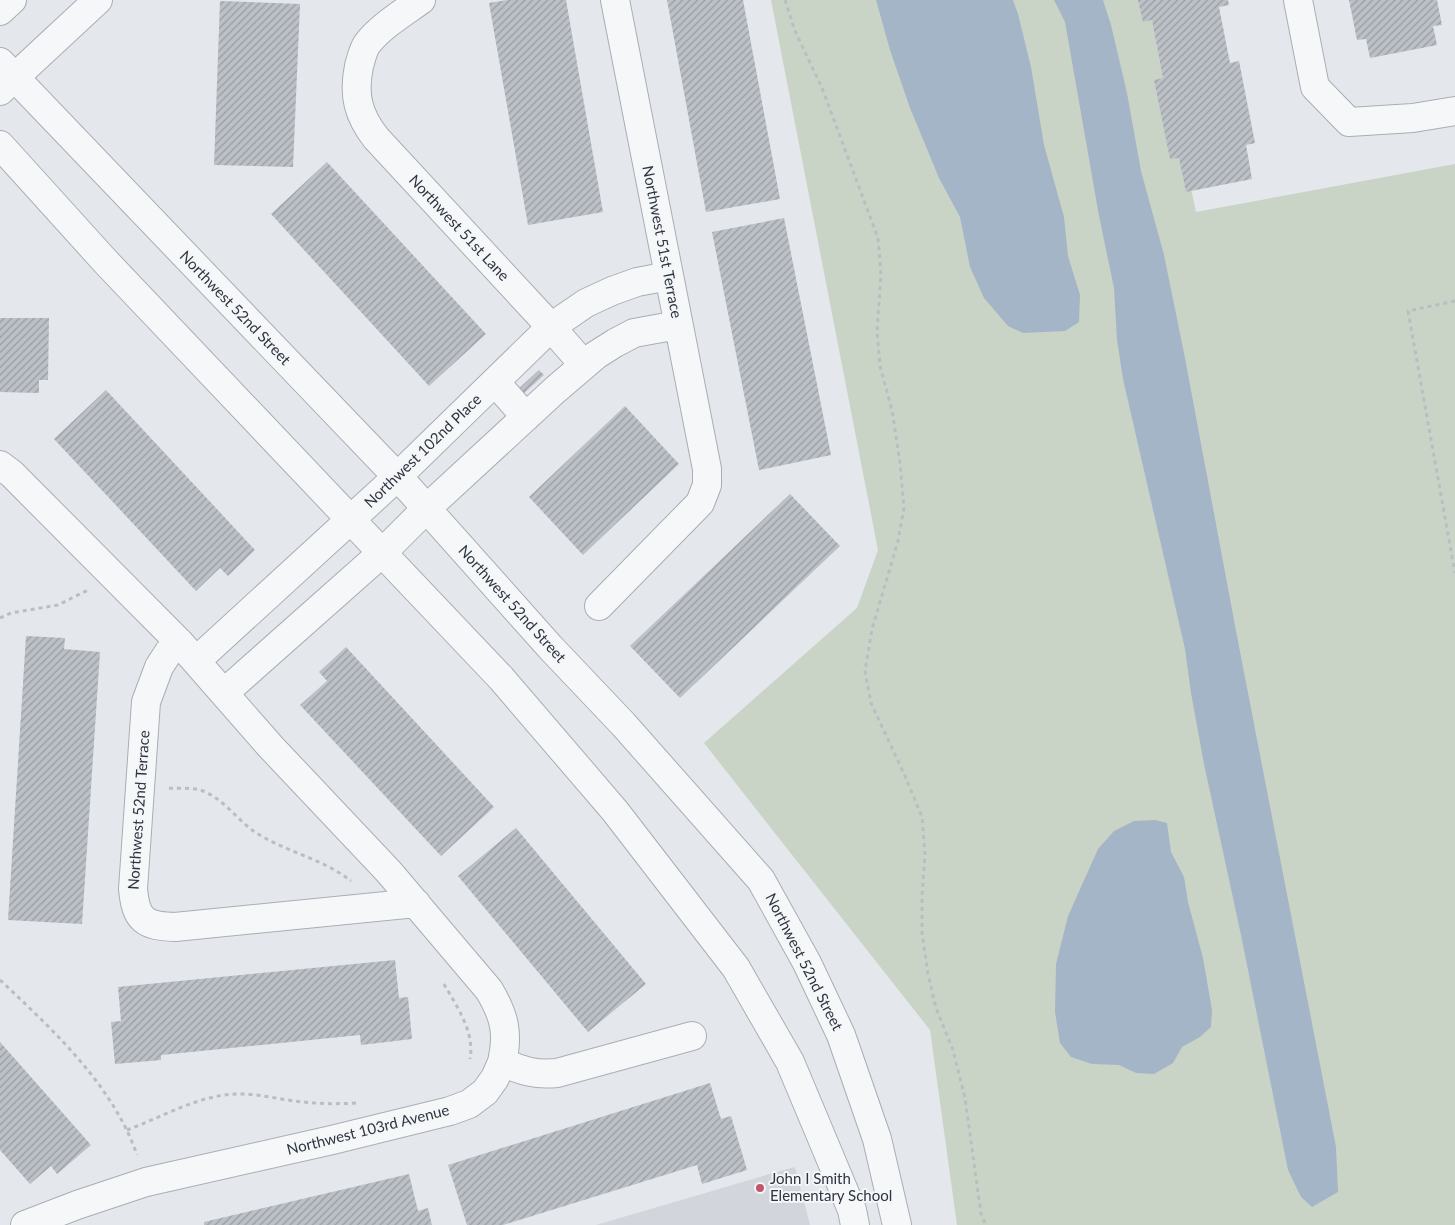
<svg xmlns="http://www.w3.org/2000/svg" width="1455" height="1225" font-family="Lato,sans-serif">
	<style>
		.built { fill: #d2d6dc }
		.green { fill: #cad4c6 }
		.water { fill: #a3b5c7 }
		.building { fill: url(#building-hatch) }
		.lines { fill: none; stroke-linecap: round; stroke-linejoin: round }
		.minor-casing { stroke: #a9aeb5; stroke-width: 30 }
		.tertiary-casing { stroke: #a9aeb5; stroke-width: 30 }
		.path { stroke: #babdc2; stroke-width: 3; stroke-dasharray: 4 4; stroke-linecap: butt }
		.minor { stroke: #f6f7f9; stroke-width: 28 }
		.tertiary { stroke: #f6f7f9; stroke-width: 28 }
		.poi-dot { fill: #c2566a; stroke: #f4f6f8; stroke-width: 2 }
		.labels { text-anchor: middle; stroke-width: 4; stroke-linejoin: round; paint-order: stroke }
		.street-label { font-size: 15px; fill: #2d3541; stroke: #f4f6f8 }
		.poi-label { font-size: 15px; fill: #2d3541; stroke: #f4f6f8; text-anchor: start }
	</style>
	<defs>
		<pattern id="building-hatch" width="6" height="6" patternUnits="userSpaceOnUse" patternTransform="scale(1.25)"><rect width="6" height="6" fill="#bcc0c7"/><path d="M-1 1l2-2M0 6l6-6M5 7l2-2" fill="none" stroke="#999da3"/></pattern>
	</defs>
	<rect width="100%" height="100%" fill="#e4e7eb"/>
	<!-- built -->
	<path class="built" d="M795,1167L810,1225H596L780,1171Z"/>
	<!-- green -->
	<path class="green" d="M771,0H1151L1196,212L1455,164V1225H957L930,1030L704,743L857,608L878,550Z"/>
	<!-- water -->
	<path class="water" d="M876,0H1013L1018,14L1031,67L1044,145L1064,217L1068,256L1080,295L1079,322L1065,331L1023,333L1008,326L984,298L970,267L960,217L939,178L910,108L890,50Z
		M1054,0H1103L1111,25L1127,93L1141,171L1164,255L1185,358L1236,631L1336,1147L1338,1192L1312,1207L1301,1197L1288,1170L1241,935L1204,764L1191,693L1185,649L1123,379L1117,340L1114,288L1099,216L1065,22Z
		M1155,820L1167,823L1171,852L1184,877L1188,902L1203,958L1212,1010L1211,1027L1200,1037L1182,1047L1173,1063L1154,1074L1136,1073L1119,1065L1092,1064L1071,1057L1060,1043L1055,1012L1056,964L1068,916L1098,849L1114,831L1134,821Z"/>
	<!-- building -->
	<path class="building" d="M507,0H566L603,212L528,225L489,3Z
		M667,0H743L780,199L706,212Z
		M1138,0H1228L1229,5L1219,7L1230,63L1239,61L1255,143L1246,145L1252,179L1186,192L1179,158L1170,159L1154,80L1163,78L1152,20L1143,22Z
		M1349,0H1437L1442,25L1433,26L1437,45L1370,58L1366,39L1357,40Z
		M220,1L300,4L293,167L214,165Z
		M327,162L486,334L429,386L271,214Z
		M784,218L831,455L759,470L712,232Z
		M0,318H49L48,380H39V393L0,392Z
		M539,370L544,375L521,396L516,391Z
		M106,390L255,550L228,576L220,568L196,591L54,439Z
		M625,406L679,464L583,555L529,497Z
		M790,494L840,546L680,698L630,646Z
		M26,636L65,638L64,649L100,652L82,924L8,920Z
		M346,647L494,807L441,856L300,705L327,681L319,672Z
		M516,828L646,984L588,1032L458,876Z
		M395,960L399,998L408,997L412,1039L361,1045L360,1035L161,1055V1060L115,1064L111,1022L121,1021L118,987Z
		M0,1042L91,1145L57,1174L51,1166L30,1184L0,1150Z
		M710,1083L721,1119L731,1116L747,1170L702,1184L697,1165L503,1225H467L448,1165Z
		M409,1174L418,1211L428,1208L432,1225H204V1222Z"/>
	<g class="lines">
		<defs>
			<path id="minor" d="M421,0C403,13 381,26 367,44C363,50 361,59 359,66C353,95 358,115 376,138L551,327L584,365
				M1298,0L1315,87L1349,122L1413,118L1455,111
				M495,382L526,417
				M0,465L12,474L179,642L270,746L389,872L489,990C504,1015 509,1033 502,1062
				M599,606L700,503L707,485V469L615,0
				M179,642L168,653L159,667L146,702L133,889C136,920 144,926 175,927L416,903
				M196,661L397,477L551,327L586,303L612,291L637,282L669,276
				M224,693L383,552L426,509L555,390L596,355L615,343L634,333L678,325
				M25,1225L77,1205L146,1182L332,1140L450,1111L469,1104L485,1092L495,1078L502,1062C522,1071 535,1075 557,1073L692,1036"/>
			<path id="tertiary" d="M0,11L12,0
				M0,62L410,490L550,647L624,725L761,880L807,963L841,1035L877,1139L897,1225
				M0,91L98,0
				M0,145L105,261L501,678L615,811L736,968L790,1062L852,1210L855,1225"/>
		</defs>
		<!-- minor casing -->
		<use href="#minor" class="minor-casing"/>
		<!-- tertiary casing -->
		<use href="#tertiary" class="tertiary-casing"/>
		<!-- path -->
		<path class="path" d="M785,0L795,31L822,88L878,238L881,274L877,331L880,366L892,410L900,463L904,508L898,541L872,629L865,671L871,703L905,776L922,817L925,854L922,897V933L928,974L936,1008L953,1050L965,1098L981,1214L986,1225
			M1455,301L1408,311L1455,573
			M0,618L11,613L58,605L88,590
			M169,788C180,789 193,787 203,791C224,799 237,820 255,832C285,852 322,858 351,881
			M0,980C52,1029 113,1085 137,1155
			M444,984C457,1007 475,1032 470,1059
			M127,1130C162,1117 197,1096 235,1094C257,1093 281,1100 303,1102C321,1104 338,1104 356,1103"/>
		<!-- minor -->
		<use href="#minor" class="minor"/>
		<!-- tertiary -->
		<use href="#tertiary" class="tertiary"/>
	</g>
	<!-- markers -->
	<circle class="poi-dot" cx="760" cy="1188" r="5"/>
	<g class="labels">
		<!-- street labels -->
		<g class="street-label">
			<text transform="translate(459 228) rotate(47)" y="5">Northwest 51st Lane</text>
			<text transform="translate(662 242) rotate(79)" y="5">Northwest 51st Terrace</text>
			<text transform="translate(235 308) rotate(46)" y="5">Northwest 52nd Street</text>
			<text transform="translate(423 451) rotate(-44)" y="5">Northwest 102nd Place</text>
			<text transform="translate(512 604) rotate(48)" y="5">Northwest 52nd Street</text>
			<text transform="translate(139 810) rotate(-86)" y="5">Northwest 52nd Terrace</text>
			<text transform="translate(804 962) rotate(63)" y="5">Northwest 52nd Street</text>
			<text transform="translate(368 1130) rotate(-14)" y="5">Northwest 103rd Avenue</text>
		</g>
		<!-- poi labels -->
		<g class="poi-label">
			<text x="770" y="1184">John I Smith<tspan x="770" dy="17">Elementary School</tspan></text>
		</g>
	</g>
</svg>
